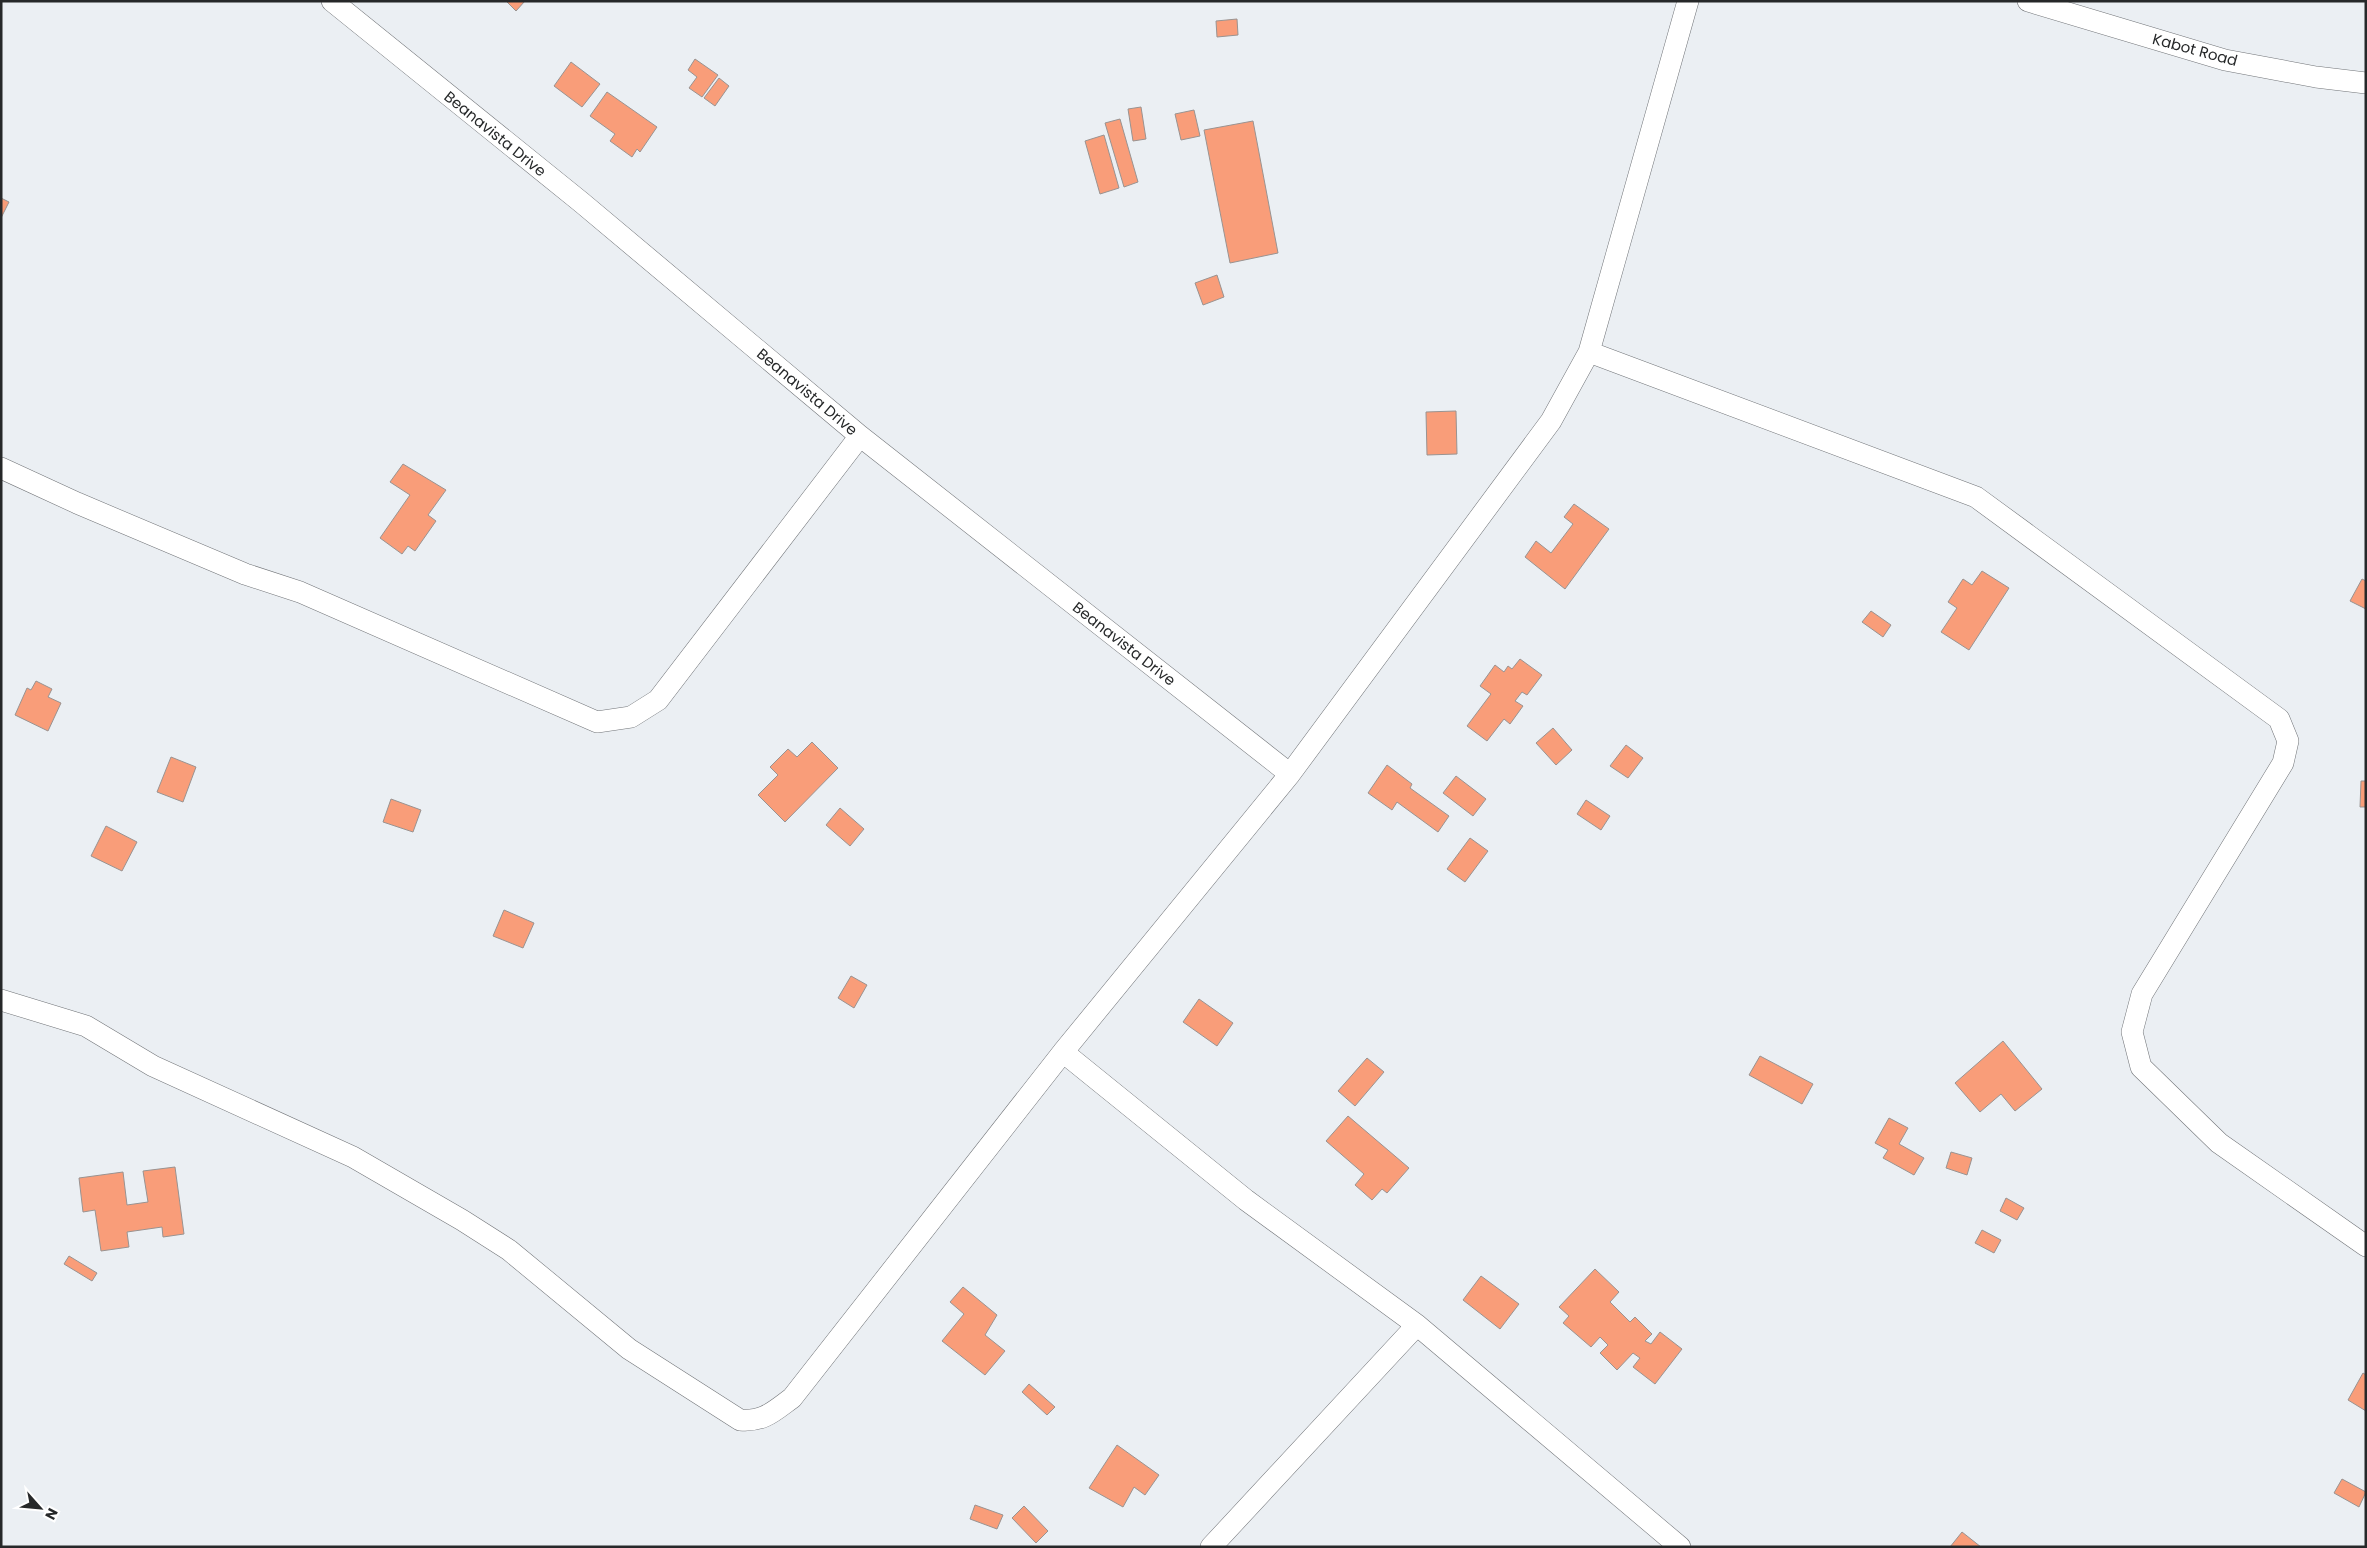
<svg xmlns="http://www.w3.org/2000/svg" width="2367" height="1548" font-family="Poppins,sans-serif">
	<style>
		.building { fill: #f99d79; stroke: #999391 }
		.lines { fill: none; stroke-linecap: round; stroke-linejoin: round }
		.minor-casing { stroke: #717478; stroke-width: 22 }
		.minor { stroke: #fff; stroke-width: 21 }
		.labels { text-anchor: middle; stroke-width: 4; stroke-linejoin: round; paint-order: stroke }
		.street-label { font-size: 15px; fill: #262829; stroke: #fff }
	</style>
	<rect width="100%" height="100%" fill="#ebeff3"/>
	<!-- building -->
	<path class="building" d="M506,1H525L516,11Z
		M1237,19L1238,35L1217,37L1216,21Z
		M695,59L718,75L702,97L689,88L697,77L688,70Z
		M571,62L600,84L582,107L554,86Z
		M719,78L729,86L715,106L704,98Z
		M607,92L657,127L640,152L637,149L632,157L610,141L615,134L590,116Z
		M1141,107L1146,139L1133,141L1128,109Z
		M1194,110L1200,136L1181,140L1175,114Z
		M1120,119L1138,182L1124,187L1105,123Z
		M1253,121L1278,253L1230,263L1204,130Z
		M1104,135L1119,188L1100,194L1085,141Z
		M1,198L9,202L1,218Z
		M1217,275L1224,297L1203,305L1195,283Z
		M1456,411L1457,454L1427,455L1426,412Z
		M403,464L446,490L428,515L436,521L415,551L408,546L402,554L380,538L410,495L390,482Z
		M1574,504L1609,529L1565,589L1525,557L1536,541L1551,553L1573,524L1564,517Z
		M1982,571L2009,588L1969,650L1941,632L1957,608L1948,602L1963,579L1972,585Z
		M2362,579L2366,581V609L2350,601Z
		M1871,611L1891,625L1883,637L1862,622Z
		M1520,659L1542,675L1527,695L1522,692L1515,701L1523,706L1510,724L1504,719L1487,741L1467,726L1491,694L1480,686L1495,665L1504,672L1508,666L1512,669Z
		M36,681L52,689L48,697L61,703L48,731L15,715L27,688L31,690Z
		M1553,728L1572,750L1556,765L1536,743Z
		M812,742L838,768L785,822L758,795L778,775L770,767L788,749L797,757Z
		M1626,745L1643,758L1628,778L1610,766Z
		M171,757L196,767L183,802L157,792Z
		M1387,765L1412,784L1410,788L1449,816L1438,832L1397,802L1392,810L1368,793Z
		M1456,776L1486,799L1473,816L1443,793Z
		M2361,781H2366V807H2360Z
		M391,799L421,810L413,832L383,822Z
		M1586,800L1610,816L1601,830L1577,814Z
		M840,808L864,829L850,846L826,825Z
		M106,826L137,842L122,871L91,856Z
		M1470,838L1488,851L1465,882L1447,869Z
		M504,910L534,923L523,948L493,936Z
		M851,976L867,985L854,1008L838,998Z
		M1199,999L1233,1023L1217,1046L1183,1022Z
		M2003,1041L2042,1089L2015,1111L2001,1094L1980,1112L1955,1083Z
		M1760,1056L1813,1084L1802,1104L1749,1075Z
		M1367,1058L1384,1072L1355,1106L1338,1091Z
		M1348,1116L1409,1168L1387,1193L1382,1189L1372,1200L1355,1185L1364,1174L1326,1141Z
		M1889,1118L1908,1128L1899,1144L1924,1158L1914,1175L1883,1158L1888,1150L1875,1143Z
		M1951,1152L1972,1158L1967,1175L1946,1168Z
		M175,1167L184,1234L163,1237L162,1227L127,1232L129,1247L101,1251L95,1210L83,1212L79,1178L123,1172L127,1205L148,1202L143,1171Z
		M2006,1198L2024,1208L2017,1220L2000,1211Z
		M1982,1230L2001,1240L1994,1253L1975,1243Z
		M69,1256L97,1273L92,1281L64,1264Z
		M1595,1269L1619,1292L1610,1302L1630,1322L1635,1317L1652,1334L1645,1341L1651,1344L1660,1332L1682,1349L1655,1384L1633,1367L1640,1358L1633,1353L1617,1370L1600,1353L1608,1345L1600,1337L1591,1347L1563,1323L1569,1316L1559,1307Z
		M1481,1276L1519,1304L1500,1329L1463,1300Z
		M963,1287L997,1315L985,1335L1005,1351L985,1375L942,1341L964,1314L950,1302Z
		M2363,1373L2366,1375V1411L2348,1400Z
		M1029,1384L1055,1407L1047,1415L1022,1392Z
		M1117,1445L1159,1475L1145,1495L1134,1487L1123,1507L1089,1488Z
		M2342,1479L2366,1492L2359,1507L2334,1493Z
		M975,1505L1003,1515L997,1529L970,1519Z
		M1024,1506L1048,1531L1036,1543L1012,1518Z
		M1962,1532L1981,1547H1950Z"/>
	<g class="lines">
		<defs>
			<path id="minor" d="M332,1L581,202L860,436L1290,774
				M2028,1L2225,60L2316,77L2366,83
				M1589,352L1976,497L2279,719L2288,741L2283,763L2142,994L2132,1032L2141,1067L2219,1143L2366,1246
				M1,468L77,503L245,574L300,592L597,722L631,717L658,700L860,436
				M1,1000L86,1026L153,1066L353,1157L462,1220L509,1250L629,1349L740,1420C764,1422 774,1411 792,1398L1063,1052
				M1211,1547L1417,1325
				M1680,1547L1417,1325L1246,1200L1063,1052L1290,774L1551,421L1589,352L1688,1"/>
		</defs>
		<!-- minor casing -->
		<use href="#minor" class="minor-casing"/>
		<!-- minor -->
		<use href="#minor" class="minor"/>
	</g>
	<g class="labels">
		<!-- street labels -->
		<g class="street-label">
			<text transform="translate(2195 50) rotate(15)" y="5">Kabot Road</text>
			<text transform="translate(495 134) rotate(39)" y="5">Beanavista Drive</text>
			<text transform="translate(807 392) rotate(40)" y="5">Beanavista Drive</text>
			<text transform="translate(1124 644) rotate(38)" y="5">Beanavista Drive</text>
		</g>
	</g>
	<!-- border -->
	<rect width="2367" height="1548" fill="none" stroke="#262829" stroke-width="5"/>
	<!-- north arrow -->
	<g transform="translate(40 1508) rotate(117)" stroke="#ffffff" stroke-width="4" paint-order="stroke">
	<path d="M0-4L9 19L0 12L-9 19Z" fill="#262829"/>
	<text y="-8" font-size="14" font-weight="bold" text-anchor="middle" fill="#262829">N</text>
	</g>
</svg>
